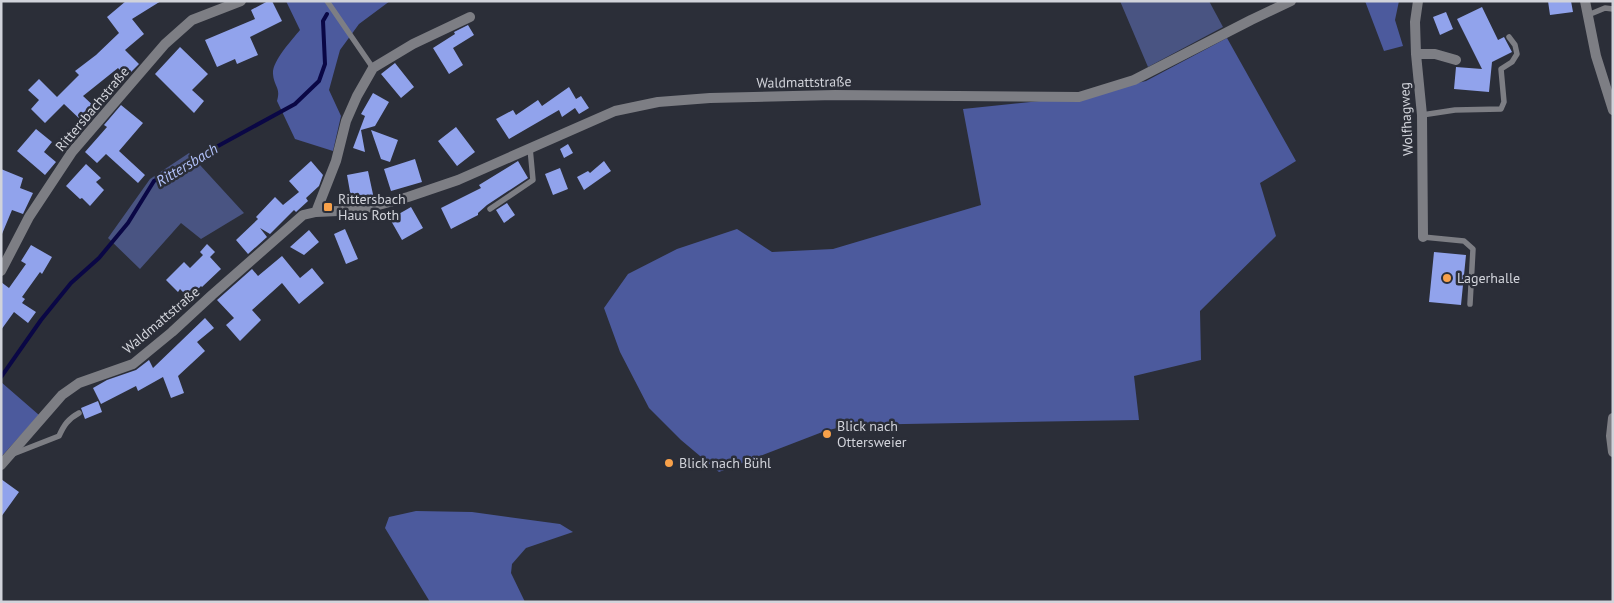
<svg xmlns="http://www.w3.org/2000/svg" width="1614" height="603" font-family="'PT Sans',sans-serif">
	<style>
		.green { fill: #495482 }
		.forest { fill: #4c5a9d }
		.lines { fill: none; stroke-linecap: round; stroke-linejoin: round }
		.stream { stroke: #0a0745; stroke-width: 4 }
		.building { fill: #91a3ec }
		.service { stroke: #7d7e84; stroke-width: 5.5 }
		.minor { stroke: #7d7e84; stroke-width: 10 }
		.poi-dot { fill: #f8a14a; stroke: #2b2e38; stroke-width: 2 }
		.labels { text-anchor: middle; stroke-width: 5; stroke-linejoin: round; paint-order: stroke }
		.street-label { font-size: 14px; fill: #d1d3da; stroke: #2b2e38 }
		.poi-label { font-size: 14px; fill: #d1d3da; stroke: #2b2e38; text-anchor: start }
		.water-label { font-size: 15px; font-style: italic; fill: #b2c2fb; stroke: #2b2e38 }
	</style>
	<rect width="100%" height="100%" fill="#2b2e38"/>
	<!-- green -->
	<path class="green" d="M1120,1H1209L1223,27L1148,67Z
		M189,153L244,213L201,239L181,223L140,269L108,238L150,179Z"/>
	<!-- forest -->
	<path class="forest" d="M286,1H390L359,24L340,50L329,90L341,116L333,151L295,139L277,101C281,87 274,87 273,74C272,61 292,40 300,30Z
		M1365,1H1399L1395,20L1403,46L1384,51Z
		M1227,38L1296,161L1260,183L1276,236L1200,311L1201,360L1134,376L1139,420L849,425L825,431L719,472L681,440L649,408L620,352L604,308L628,274L677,249L737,229L772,252L833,249L981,205L963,109L1079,97L1146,81Z
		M1,382L39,415L1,457Z
		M416,511L472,512L560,524L573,532L526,548L512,564L511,573L525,602H430L385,528L389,517Z"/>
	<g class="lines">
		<!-- stream -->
		<path class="stream" d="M1,377L41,320L71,283L99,258L128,223L154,181L295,104L319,81L325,64L323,21L327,14"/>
	</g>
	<!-- building -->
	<path class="building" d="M126,1H161L132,19L144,34L125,50L139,64L126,77L118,68L83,96L98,110L85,124L64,104L45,123L31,109L39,100L28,90L39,79L57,97L79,75L75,71L96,55L119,33L107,17Z
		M268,1H272L282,21L250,37L258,55L237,64L235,59L217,67L205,40L255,19L251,10Z
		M1548,1H1571L1573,12L1550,15Z
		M1482,7L1498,40L1504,37L1512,52L1492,62L1489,92L1454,89L1456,67L1482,69L1457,19Z
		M1446,12L1453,29L1440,35L1433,17Z
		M468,25L474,35L453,48L463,65L449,74L433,48L455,34L454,32Z
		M180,47L208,74L192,90L204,101L194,113L155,74Z
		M395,63L414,87L401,98L381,74Z
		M569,87L576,99L581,96L589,108L579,114L575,108L562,117L559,110L509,139L496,119L513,110L516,115L538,100L542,106Z
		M373,93L389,102L375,126L361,130L365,152L353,148L365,116L361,114Z
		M121,105L143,123L119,151L145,175L138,183L106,154L97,163L85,152L107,127L104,125Z
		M456,127L475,152L457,166L438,141Z
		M36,129L52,142L44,152L56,162L45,175L17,151Z
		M371,130L398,140L390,162L381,159Z
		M568,144L573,153L564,158L560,149Z
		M415,159L422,182L391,191L384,169Z
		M311,161L323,175L319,186L306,198L308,201L296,212L294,210L270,234L260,228L267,237L248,254L236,240L258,219L256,217L275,197L283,205L299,192L289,181Z
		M518,161L528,178L487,205L478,213V215L451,229L441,208L481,188L479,185Z
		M604,161L611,171L584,190L577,177L588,171L590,173Z
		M86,164L101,178L96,182L104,190L90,206L82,198L80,199L66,186Z
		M560,168L568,189L553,195L545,174Z
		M1,169L23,178L20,188L33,193L23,214L12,210L2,234Z
		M368,171L374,199L352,203L347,175Z
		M507,203L515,215L504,223L496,210Z
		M411,207L423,228L402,240L390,219Z
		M345,229L358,259L346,264L334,234Z
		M309,230L319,242L304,255L290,247Z
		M207,244L215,252L210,257L221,269L202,287L201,286L189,298L180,289L178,292L166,280L184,262L190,268L203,255L200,252Z
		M31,245L52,257L42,274L40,272L22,297L25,299L22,303L36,312L28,323L14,312L1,330V282L9,288L26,264L21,261Z
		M1434,252L1466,255L1461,305L1429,302Z
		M282,256L300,278L312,268L324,283L299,304L282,283L252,310L261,320L240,341L226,325L234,318L217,300L252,269L258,276Z
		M205,318L214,328L197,342L205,351L178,376L184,393L171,398L163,377L138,391L136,386L101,404L93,388L107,380L136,370L149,360L153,368Z
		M98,401L102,412L85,419L81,408Z
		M1,479L19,492L1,517Z"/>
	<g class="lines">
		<!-- service -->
		<path class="service" d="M327,1L373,68
			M1588,15L1605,8L1613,9
			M1422,115L1455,110L1501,109L1504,102L1501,69L1512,62L1517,54L1515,45L1509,37
			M490,209L533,180L530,148
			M1423,237L1464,241L1473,249L1470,304
			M13,454L59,436C64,425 68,419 79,413"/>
		<!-- minor -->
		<path class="minor" d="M1418,1L1415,22L1416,54L1422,115L1423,237
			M1585,1L1596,56L1613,110
			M1416,54H1435L1456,60
			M316,212L336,161L346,121L357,96L373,68L413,44L470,17
			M1,271L29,217L72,152L165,44L192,20L241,1
			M1613,418L1611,436L1613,452
			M1,465L62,395L79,383L133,364L172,332L212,295L303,215L316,212L360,210L408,197L458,180L615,111L658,102L710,98L835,95L1079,97L1134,80L1251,20L1291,1"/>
	</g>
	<!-- markers -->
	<g class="poi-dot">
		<rect x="323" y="202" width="10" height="10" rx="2.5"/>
		<circle cx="1447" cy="278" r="5"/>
		<circle cx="827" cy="434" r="5"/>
		<circle cx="669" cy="463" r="5"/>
	</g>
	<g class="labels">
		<!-- street labels -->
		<g class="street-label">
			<text transform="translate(804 82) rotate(-1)" y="5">Waldmattstraße</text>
			<text transform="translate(92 109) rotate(-50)" y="5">Rittersbachstraße</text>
			<text transform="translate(1406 119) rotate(-93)" y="5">Wolfhagweg</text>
			<text transform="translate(161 320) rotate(-40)" y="5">Waldmattstraße</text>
		</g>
		<!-- poi labels -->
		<g class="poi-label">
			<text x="338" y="204">Rittersbach<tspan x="338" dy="16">Haus Roth</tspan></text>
			<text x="1457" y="283">Lagerhalle</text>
			<text x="837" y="431">Blick nach<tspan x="837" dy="16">Ottersweier</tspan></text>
			<text x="679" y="468">Blick nach Bühl</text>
		</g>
		<!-- water labels -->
		<g class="water-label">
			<text transform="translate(187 165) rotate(-31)" y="5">Rittersbach</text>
		</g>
	</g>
	<!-- border -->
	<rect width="1614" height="603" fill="none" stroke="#d1d3da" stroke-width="5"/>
</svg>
